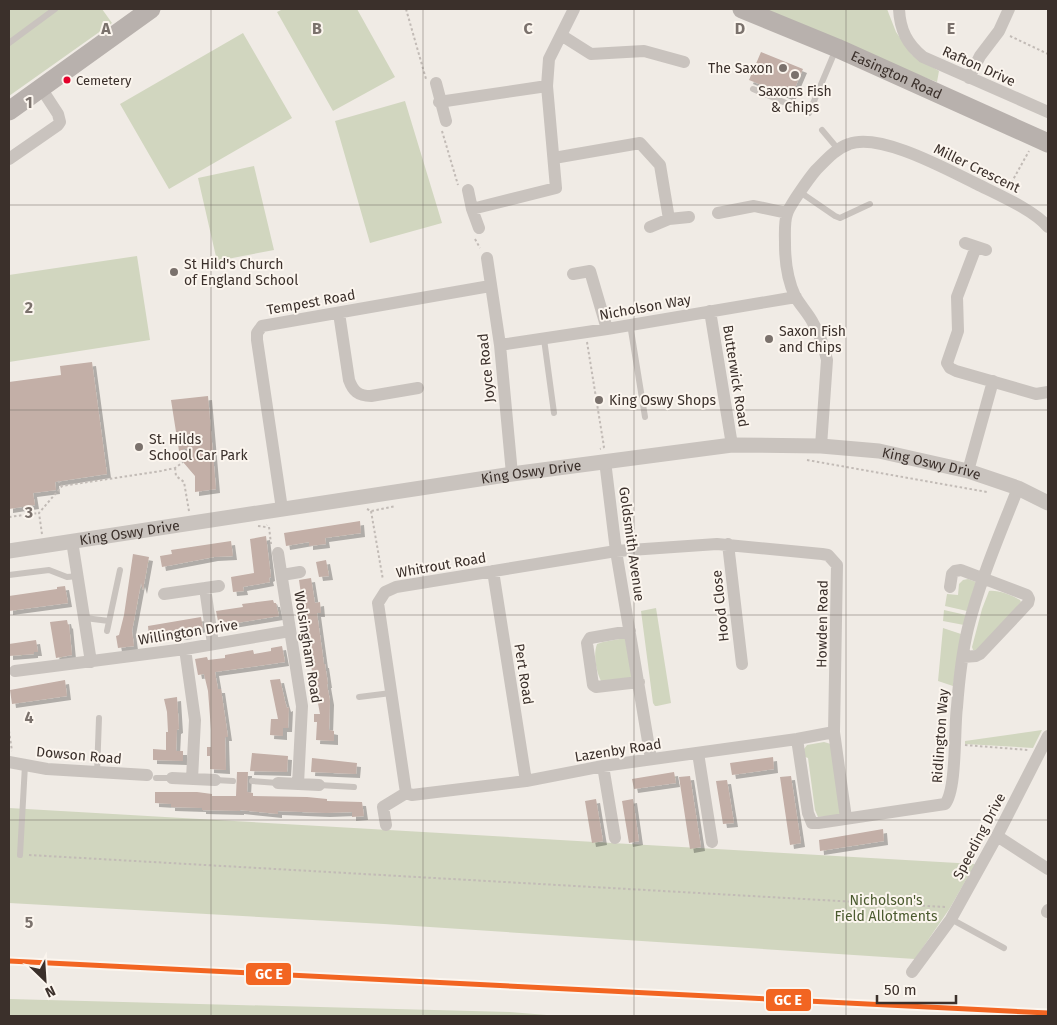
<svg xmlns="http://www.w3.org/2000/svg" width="1057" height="1025" font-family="'Fira Sans',sans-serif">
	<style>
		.green { fill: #d1d6bf }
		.building { fill: #c3afa7; filter: url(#shadow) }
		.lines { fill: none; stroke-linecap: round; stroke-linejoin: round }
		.path { stroke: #c2bbb6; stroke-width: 2; stroke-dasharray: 2.5 2.5; stroke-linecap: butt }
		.service { stroke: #c9c3be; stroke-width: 6 }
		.minor { stroke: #c9c3be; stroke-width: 12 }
		.tertiary { stroke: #c9c3be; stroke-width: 15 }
		.primary { stroke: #b8b1ad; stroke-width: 19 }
		.rail-1-casing { stroke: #fbf5ee; stroke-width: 9 }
		.rail-1 { stroke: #f26522; stroke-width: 5 }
		.grid { fill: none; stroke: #7a716c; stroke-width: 1; stroke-opacity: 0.55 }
		.poi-dot { fill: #7a716c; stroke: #fbf5ee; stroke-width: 2 }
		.bus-dot { fill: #e4002b; stroke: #fbf5ee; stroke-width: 2 }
		.labels { text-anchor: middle; stroke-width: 4; stroke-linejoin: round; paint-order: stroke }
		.bus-label { font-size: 13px; fill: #3b302b; stroke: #fbf5ee; text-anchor: start }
		.street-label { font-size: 14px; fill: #3b302b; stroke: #fbf5ee }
		.poi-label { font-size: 14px; fill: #3b302b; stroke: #fbf5ee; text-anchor: start }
		.park-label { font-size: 14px; fill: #4a5a2e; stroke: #fbf5ee }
		.grid-label { font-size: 16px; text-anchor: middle; font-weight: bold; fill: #7a716c; stroke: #fbf5ee; stroke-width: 4; stroke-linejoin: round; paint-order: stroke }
		.line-badge { stroke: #fbf5ee; stroke-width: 2 }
		.badge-label { font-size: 14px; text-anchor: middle; font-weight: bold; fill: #fff }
	</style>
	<defs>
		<filter id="shadow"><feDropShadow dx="4" dy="4" stdDeviation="0" flood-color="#0004"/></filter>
	</defs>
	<rect width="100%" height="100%" fill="#f0ebe5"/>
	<!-- green -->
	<path class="green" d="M9,9H102L112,23L9,96Z
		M283,9H357L395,77L333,111L277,12Z
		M760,9H887L896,32L912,55L939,71L937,82L892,65Z
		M243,33L292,118L169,189L120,104Z
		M405,101L442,223L370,243L335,121Z
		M254,166L274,250L217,261L198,178Z
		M137,256L150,340L9,362V275Z
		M968,579L976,582L967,611L945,606L947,594L958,595L959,584L963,580Z
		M989,591C999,590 1011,595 1020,600L1021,602L979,652L973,650L972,647L982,609Z
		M656,608L671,703L657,706H655L653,703L641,611Z
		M944,610L966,615L964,625L943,621Z
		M943,628L961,634L953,686L938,681Z
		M625,638L633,680L601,681C596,671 593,655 597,644L603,642Z
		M1042,730L1033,748L965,744V741Z
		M824,742L831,744L841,815L818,817L815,810L808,758L805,757L804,749L807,745Z
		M9,808L975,864L950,908L915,959L384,924L9,903Z
		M9,999L510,1012L559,1016H9Z"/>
	<!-- building -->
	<path class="building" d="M761,52L803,69L791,97L749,80Z
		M92,362L107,474L55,482L56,490L33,493L35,505L9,509V382L61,375L60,366Z
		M208,396L216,489L195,492V476L183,462L188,448L179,451L171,400Z
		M360,521L361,533L325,538L326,544L309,546V542L286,546L284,533Z
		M266,536L271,577L269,578L270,582L243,587L244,591L233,592L231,577L254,573L250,539Z
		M231,541L233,556L214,557L162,567L160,556L172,554L171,550Z
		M133,554L149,557L143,590L141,583L132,631L134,646L118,648L116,636L119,635L124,615Z
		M326,560L329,576L319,577L316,562Z
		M311,578L315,603L320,602L321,613H317L324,664H325L328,684H327L330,701L329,730L334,731V741L316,740L317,722H314V714H320L311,666H312L308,640H304L302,631L301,623L305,622L299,580Z
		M65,586L68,603L9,611V596L57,589V587Z
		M273,600L274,603H276L279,616L219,626L216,611L243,607L242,604Z
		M201,617L203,628L188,631V635L180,636L179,633L149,637L148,626Z
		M67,620L68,625L69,624L72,655L56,658L50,622Z
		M36,640L38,652H34V654L9,656V644Z
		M282,646L285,662L215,672L218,689H221L228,737H225L226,770L210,769V756H207V747H211V730L208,691L204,674L198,675L195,659L207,657L208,660L225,658V655L253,650L254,654L271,651V648Z
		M280,679L285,701L287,708L289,707L288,728H283V736L270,735L271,719H278L270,680Z
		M65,680L67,696L12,704L10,690Z
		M177,697L179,729L177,730L176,751H183V761L153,760V749L166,750V732H168L167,712L164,699Z
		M252,753L288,756L287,772L250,771Z
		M773,757L774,769L732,775L730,763Z
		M312,758L357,763L356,774L311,772Z
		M237,772H248L247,792L253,793V796L307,797L327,799V801L362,802L364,816L352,817V812L326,813L278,811V814L240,810V811L202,810V808L171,807V804L155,803V792H197L212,794V796H236Z
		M674,772L676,783L634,789L632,779Z
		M690,776L701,847L690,849L679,777Z
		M791,776L801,843L790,845L780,777Z
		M727,780L734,823L723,824L716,781Z
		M596,799L603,841L592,843L585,801Z
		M633,799L639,841L629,843L622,801Z
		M883,829L884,841L820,851L819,840Z"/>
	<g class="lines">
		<!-- path -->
		<path class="path" d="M406,9L426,79
			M1010,36L1048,54
			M442,131L458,185
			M1009,187L1029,151
			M475,239L480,248
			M587,342L604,447L600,449
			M807,460L987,492
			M175,468L176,476L184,482L189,511
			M58,481L62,486
			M367,509L371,511L396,506
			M371,511L383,580
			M9,517L39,513
			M258,526L266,527L267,525
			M269,527L271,544
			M42,534L39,513L62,486L161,471L175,468L183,462
			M9,731L12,751
			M965,745L1028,750
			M29,855L945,907"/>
		<!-- service -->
		<path class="service" d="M9,43L55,9
			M753,89L809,113L836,49
			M822,130L838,149
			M800,192L835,216L840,218L870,204
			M630,324L645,417
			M544,339L554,413
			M9,575L49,570L67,577L78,576
			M85,618L109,621
			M107,631L120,570
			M359,697L391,693
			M97,773L99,718
			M156,778H172
			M215,780L233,781
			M252,781L278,783
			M319,785L354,787
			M20,855L25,765
			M951,919L1004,948"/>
		<!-- minor -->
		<path class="minor" d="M899,9C900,30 907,44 923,57L1048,112
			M561,35L591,54L644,51L684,62
			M969,78L980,56L999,31L1009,9
			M436,83L446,121
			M439,102L547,86
			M554,158L640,143L660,165L669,219
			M9,159L58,125L60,122L58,114L41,88
			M468,190L472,209L479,228
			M472,209L556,188L547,86L549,59L574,9
			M718,213L754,206L787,213
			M650,227L669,219L689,217
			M965,243L986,250
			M976,247L957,297L958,331L947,363L950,368L956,371L1036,394L1048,392
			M487,258L500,345L512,474
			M573,274L590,271L607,329
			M710,311L732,445
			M339,313L349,380C353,391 358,396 371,396L418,388
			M500,345L607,329L796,297
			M821,446L827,360C824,346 819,333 812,321C807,312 800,305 795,296C787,279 785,263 785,244C785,235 784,222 787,214C789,206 810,177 816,170C826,160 835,149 849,144C880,132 948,170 977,184C997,194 1034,210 1048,227
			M605,461L616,551L651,759
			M968,471L993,381
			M282,509L257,340V333L262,326L490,286
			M72,541L91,662
			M728,544L742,664
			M278,553L302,706L298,784
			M493,571L526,781
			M282,575L300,572
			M950,587L952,574L955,571L961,570L1027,595L1029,599L1028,603L980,654L976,656L963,657
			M205,588L213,644
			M164,594L219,586
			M630,631L590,638L587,643L593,685L596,687L639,682
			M185,649L195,720L192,779
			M15,671L185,649L290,631
			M797,739L808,813L812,823H818L945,804C957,790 954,727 957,707C959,680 962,653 968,628C980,580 1000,534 1018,488
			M698,753L712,842
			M9,762L47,769L147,775
			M603,766L615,838
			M172,778L215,780
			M278,783L319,785
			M406,793L378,603L385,592L396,587L616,551L717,544L822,554L828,555L837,565L834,732L846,818
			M406,793L412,795L526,781L603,766L797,739L834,732
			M386,825L383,807L406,793
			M997,836L1048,869
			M1047,912L1048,910
			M912,972L951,919L997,836L1048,736"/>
		<!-- tertiary -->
		<path class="tertiary" id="s1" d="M9,551L512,474L732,445L821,446L879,451L968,471L1018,488L1048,503"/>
		<!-- primary -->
		<g class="primary">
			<path id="s2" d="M742,9L837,48L1048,143"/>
			<path d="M9,111L151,9"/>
		</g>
		<defs>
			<path id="rail-1" d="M9,961L1048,1013"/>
		</defs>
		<!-- rail-1 casing -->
		<use href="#rail-1" class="rail-1-casing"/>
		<!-- rail-1 -->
		<use href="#rail-1" class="rail-1"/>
	</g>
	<!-- grid -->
	<path class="grid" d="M211,9V1016M423,9V1016M634,9V1016M846,9V1016M9,205H1048M9,410H1048M9,615H1048M9,820H1048"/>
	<!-- markers -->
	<g class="poi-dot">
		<circle cx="783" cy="68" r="5"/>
		<circle cx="795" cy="75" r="5"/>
		<circle cx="174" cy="272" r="5"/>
		<circle cx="769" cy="339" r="5"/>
		<circle cx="599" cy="400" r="5"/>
		<circle cx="139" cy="447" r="5"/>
	</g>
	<circle class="bus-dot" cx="67" cy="80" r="4.5"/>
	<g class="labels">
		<!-- bus labels -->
		<g class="bus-label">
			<text x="76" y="85">Cemetery</text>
		</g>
		<!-- street labels -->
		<g class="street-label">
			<text transform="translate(979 66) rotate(24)" y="5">Rafton Drive</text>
			<text dy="5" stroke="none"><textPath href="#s2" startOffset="168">Easington Road</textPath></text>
			<text transform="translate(977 168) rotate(26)" y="5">Miller Crescent</text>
			<text transform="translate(311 302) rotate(-10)" y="5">Tempest Road</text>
			<text transform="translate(645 307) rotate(-10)" y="5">Nicholson Way</text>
			<text transform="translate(486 368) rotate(-96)" y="5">Joyce Road</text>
			<text transform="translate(736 376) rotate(81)" y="5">Butterwick Road</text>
			<text dy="5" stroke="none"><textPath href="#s1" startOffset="932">King Oswy Drive</textPath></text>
			<text dy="5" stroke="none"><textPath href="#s1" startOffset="528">King Oswy Drive</textPath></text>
			<text dy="5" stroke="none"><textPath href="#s1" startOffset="122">King Oswy Drive</textPath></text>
			<text transform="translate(632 544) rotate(82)" y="5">Goldsmith Avenue</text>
			<text transform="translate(441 565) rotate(-10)" y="5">Whitrout Road</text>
			<text transform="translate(720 606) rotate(-96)" y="5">Hood Close</text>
			<text transform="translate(822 624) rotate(-89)" y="5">Howden Road</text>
			<text transform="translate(188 632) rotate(-9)" y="5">Willington Drive</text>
			<text transform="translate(308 647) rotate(81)" y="5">Wolsingham Road</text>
			<text transform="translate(524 674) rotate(81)" y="5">Pert Road</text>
			<text transform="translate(940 736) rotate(-86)" y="5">Ridlington Way</text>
			<text transform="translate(618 750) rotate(-9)" y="5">Lazenby Road</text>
			<text transform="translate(79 755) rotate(5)" y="5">Dowson Road</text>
			<text transform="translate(979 836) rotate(-62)" y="5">Speeding Drive</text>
		</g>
		<!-- poi labels -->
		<g class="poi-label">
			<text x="773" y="73" text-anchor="end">The Saxon</text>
			<text x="795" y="96" text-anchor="middle">Saxons Fish<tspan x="795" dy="16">&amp; Chips</tspan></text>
			<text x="184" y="269">St Hild's Church<tspan x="184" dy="16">of England School</tspan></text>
			<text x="779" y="336">Saxon Fish<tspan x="779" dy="16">and Chips</tspan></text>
			<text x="609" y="405">King Oswy Shops</text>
			<text x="149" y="444">St. Hilds<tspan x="149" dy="16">School Car Park</tspan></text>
		</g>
		<!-- park labels -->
		<g class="park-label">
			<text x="886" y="905">Nicholson's<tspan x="886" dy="16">Field Allotments</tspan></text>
		</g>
	</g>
	<g class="grid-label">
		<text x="106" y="34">A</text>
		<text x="317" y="34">B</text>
		<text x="528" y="34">C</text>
		<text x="740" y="34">D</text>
		<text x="951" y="34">E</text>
		<text x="29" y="108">1</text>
		<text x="29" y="313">2</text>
		<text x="29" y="518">3</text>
		<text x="29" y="723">4</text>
		<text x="29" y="928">5</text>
	</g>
	<g class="line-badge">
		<rect x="245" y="962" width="47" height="24" rx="5" fill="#f26522"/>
		<rect x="765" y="988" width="47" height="24" rx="5" fill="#f26522"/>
	</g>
	<g class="badge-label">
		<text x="269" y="979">GC E</text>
		<text x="788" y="1005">GC E</text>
	</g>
	<!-- border -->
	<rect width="1057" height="1025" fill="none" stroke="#3b302b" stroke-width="20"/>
	<!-- north arrow -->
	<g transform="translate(45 980) rotate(155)" stroke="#fbf5ee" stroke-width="4" paint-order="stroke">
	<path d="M0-4L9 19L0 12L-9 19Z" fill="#3b302b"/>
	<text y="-8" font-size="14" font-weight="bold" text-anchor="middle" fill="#3b302b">N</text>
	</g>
	<!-- scale -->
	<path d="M877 995v8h79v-8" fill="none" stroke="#3b302b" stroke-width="2.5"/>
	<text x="884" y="995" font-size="15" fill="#3b302b" stroke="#fbf5ee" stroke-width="4" paint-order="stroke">50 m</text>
</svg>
